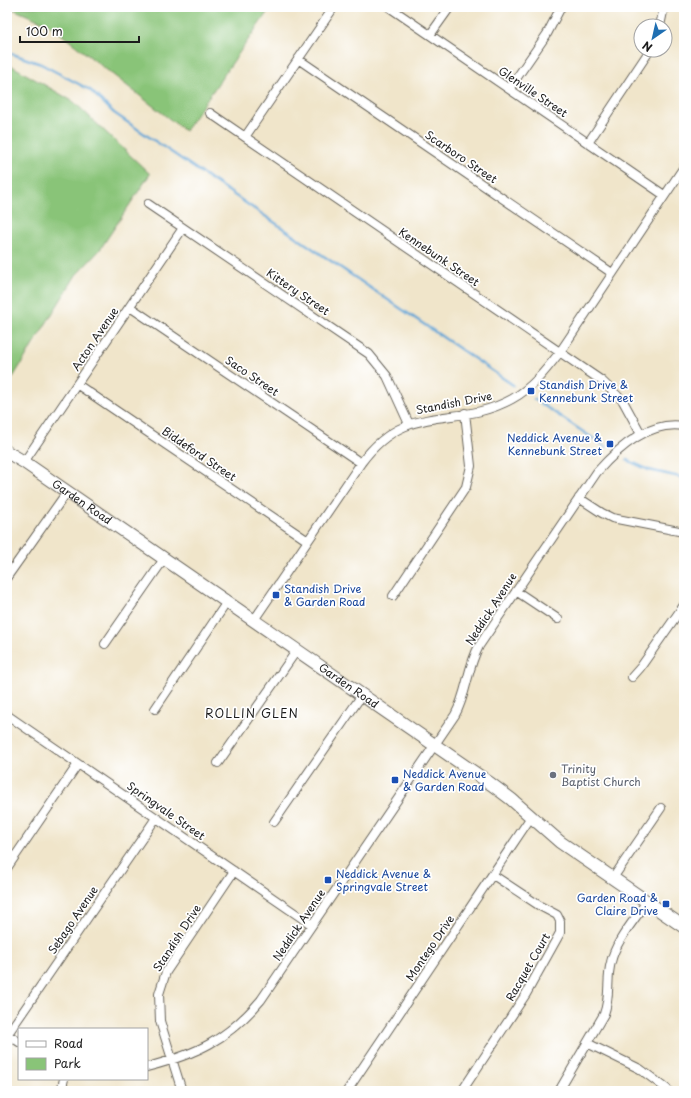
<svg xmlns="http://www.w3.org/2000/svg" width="691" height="1098" font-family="'Playpen Sans',sans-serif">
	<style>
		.green { fill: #89c478; stroke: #52704a }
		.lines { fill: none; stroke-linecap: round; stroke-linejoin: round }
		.stream { stroke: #60a4d5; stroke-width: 2.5 }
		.street-casing { stroke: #666259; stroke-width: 10 }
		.secondary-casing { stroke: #666259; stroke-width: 14 }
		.street { stroke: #fff; stroke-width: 8 }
		.secondary { stroke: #fff; stroke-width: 12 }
		.transit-dot { fill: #1a4fb4; stroke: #fff; stroke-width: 1.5 }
		.worship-dot { fill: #6b7280; stroke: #fff; stroke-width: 1.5 }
		.labels { text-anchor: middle; stroke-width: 3.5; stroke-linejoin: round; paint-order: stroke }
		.street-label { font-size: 11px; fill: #1c1c1c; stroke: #fff }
		.transit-label { font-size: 11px; fill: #164399; stroke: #fff; text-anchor: start }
		.worship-label { font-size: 11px; fill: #5b616d; stroke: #fff; text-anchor: start }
		.neighbourhood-label { font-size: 12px; letter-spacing: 1px; fill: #1c1c1c; stroke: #fff }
	</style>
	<rect width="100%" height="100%" fill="#fff"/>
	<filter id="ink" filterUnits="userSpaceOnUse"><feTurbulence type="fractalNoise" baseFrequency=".025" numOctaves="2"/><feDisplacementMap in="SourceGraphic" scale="8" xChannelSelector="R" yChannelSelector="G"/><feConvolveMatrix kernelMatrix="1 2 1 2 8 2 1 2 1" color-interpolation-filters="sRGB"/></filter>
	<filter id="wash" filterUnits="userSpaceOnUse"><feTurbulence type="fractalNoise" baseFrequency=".012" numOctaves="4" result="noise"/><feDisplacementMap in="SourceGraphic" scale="16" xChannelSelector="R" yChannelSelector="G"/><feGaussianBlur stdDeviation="0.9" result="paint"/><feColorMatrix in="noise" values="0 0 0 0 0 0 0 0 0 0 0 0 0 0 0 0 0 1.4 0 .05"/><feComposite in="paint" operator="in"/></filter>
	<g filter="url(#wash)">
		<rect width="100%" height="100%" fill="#f0e5ca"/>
		<!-- green -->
		<path class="green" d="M8,7H271L185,131L48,24Z
			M7,63L74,102L150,174L99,251L76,275L7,387Z"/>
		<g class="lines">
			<!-- stream -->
			<path class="stream" d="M7,52L41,64L90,90L114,113L171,152L513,385
				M534,399L606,447
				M627,460L649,470L684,478"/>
		</g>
	</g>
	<g filter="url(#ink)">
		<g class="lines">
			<defs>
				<path id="street" d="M389,7L664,195
					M660,26L664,7
					M430,35L450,7
					M298,59L612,273
					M509,89L547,34L561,7
					M210,113L602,381L623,401L641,434
					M245,137L334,7
					M588,143L650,50
					M148,204L369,354L387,376L409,424
					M130,307L361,463
					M78,385L308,541
					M24,462L183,228
					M579,498L602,513L612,518L684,532
					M7,577L67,492
					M516,591L558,619
					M393,596L466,487L471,466L465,413
					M254,620L361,463C408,399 456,430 512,399C532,388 546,370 560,352L684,167
					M105,644L164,559
					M632,677L640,668L684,605
					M155,709L227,602
					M7,715L312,925
					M218,763L297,650
					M274,822L362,695
					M7,868L78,764
					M613,878L661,808
					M7,1034L19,1042
					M7,1035L156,818
					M587,1043L640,1069L667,1089
					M147,1067C197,1054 227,1040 261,1000L455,715C467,694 467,668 479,646L597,472C618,448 649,420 684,426
					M61,1091L64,1079
					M182,1091L160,1021L159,994L166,972L234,871
					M347,1091L531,817
					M462,1091L526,994L560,933V921L557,915L540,906L493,875
					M559,1091L604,1014C611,995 606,980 611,962C616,940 635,920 647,901"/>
				<g id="secondary">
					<path id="s1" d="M7,452L24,462L491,784L511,799L560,842L684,927"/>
				</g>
			</defs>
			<!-- street casing -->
			<use href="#street" class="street-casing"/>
			<!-- secondary casing -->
			<use href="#secondary" class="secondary-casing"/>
			<!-- street -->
			<use href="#street" class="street"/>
			<!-- secondary -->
			<use href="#secondary" class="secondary"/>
		</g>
	</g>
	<!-- markers -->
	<g class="transit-dot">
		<rect x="527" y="387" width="8" height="8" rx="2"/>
		<rect x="606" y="440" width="8" height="8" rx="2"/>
		<rect x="272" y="591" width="8" height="8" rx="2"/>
		<rect x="391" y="776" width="8" height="8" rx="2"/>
		<rect x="324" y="876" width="8" height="8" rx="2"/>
		<rect x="662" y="900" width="8" height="8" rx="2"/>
	</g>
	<circle class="worship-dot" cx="553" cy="775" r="4"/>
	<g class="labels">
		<!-- street labels -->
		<g class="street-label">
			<text transform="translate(533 92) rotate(34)" y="4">Glenville Street</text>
			<text transform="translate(461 157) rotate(34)" y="4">Scarboro Street</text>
			<text transform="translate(439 257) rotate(34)" y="4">Kennebunk Street</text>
			<text transform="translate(298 292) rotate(34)" y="4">Kittery Street</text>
			<text transform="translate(95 339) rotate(-56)" y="4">Acton Avenue</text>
			<text transform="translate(252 376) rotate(34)" y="4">Saco Street</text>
			<text transform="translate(454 403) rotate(-11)" y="4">Standish Drive</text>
			<text transform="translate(199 454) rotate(34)" y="4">Biddeford Street</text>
			<text dy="4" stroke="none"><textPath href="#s1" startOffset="90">Garden Road</textPath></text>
			<text transform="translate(491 609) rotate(-57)" y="4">Neddick Avenue</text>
			<text dy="4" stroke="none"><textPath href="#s1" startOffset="414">Garden Road</textPath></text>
			<text transform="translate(166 811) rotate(35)" y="4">Springvale Street</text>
			<text transform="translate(73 920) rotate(-56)" y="4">Sebago Avenue</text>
			<text transform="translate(299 925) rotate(-56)" y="4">Neddick Avenue</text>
			<text transform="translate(177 938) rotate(-57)" y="4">Standish Drive</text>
			<text transform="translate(430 948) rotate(-56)" y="4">Montego Drive</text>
			<text transform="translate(528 967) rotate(-60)" y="4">Racquet Court</text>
		</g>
		<!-- transit labels -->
		<g class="transit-label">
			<text x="539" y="389">Standish Drive &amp;<tspan x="539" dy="13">Kennebunk Street</tspan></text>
			<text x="602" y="442" text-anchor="end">Neddick Avenue &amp;<tspan x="602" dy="13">Kennebunk Street</tspan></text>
			<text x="284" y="593">Standish Drive<tspan x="284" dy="13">&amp; Garden Road</tspan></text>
			<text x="403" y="778">Neddick Avenue<tspan x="403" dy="13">&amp; Garden Road</tspan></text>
			<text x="336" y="878">Neddick Avenue &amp;<tspan x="336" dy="13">Springvale Street</tspan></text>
			<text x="658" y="902" text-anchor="end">Garden Road &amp;<tspan x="658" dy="13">Claire Drive</tspan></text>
		</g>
		<!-- worship labels -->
		<g class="worship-label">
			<text x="561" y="773">Trinity<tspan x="561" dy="13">Baptist Church</tspan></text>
		</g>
		<!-- neighbourhood labels -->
		<g class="neighbourhood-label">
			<text x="252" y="718">ROLLIN GLEN</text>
		</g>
	</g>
	<!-- margin -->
	<rect width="691" height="1098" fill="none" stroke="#fff" stroke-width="24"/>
	<!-- legend -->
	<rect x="18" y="1028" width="130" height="52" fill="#ffffff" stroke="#a4a4a4"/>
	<rect x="26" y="1041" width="20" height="6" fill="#ffffff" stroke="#a4a4a4"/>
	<text x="54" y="1048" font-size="12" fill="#1c1c1c">Road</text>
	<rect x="26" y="1058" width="20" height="12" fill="#89c478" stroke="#a4a4a4"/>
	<text x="54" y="1068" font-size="12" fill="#1c1c1c">Park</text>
	<!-- north arrow -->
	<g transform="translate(653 38) rotate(214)"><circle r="19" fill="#ffffff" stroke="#a4a4a4"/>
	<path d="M0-3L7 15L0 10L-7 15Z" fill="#1f6fb2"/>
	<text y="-6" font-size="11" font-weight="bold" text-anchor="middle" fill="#1c1c1c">N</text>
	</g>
	<!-- scale -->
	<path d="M20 36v6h119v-6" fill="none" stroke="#1c1c1c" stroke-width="2"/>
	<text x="26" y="36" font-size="12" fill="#1c1c1c" stroke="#ffffff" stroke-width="3" paint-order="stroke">100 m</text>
</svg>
